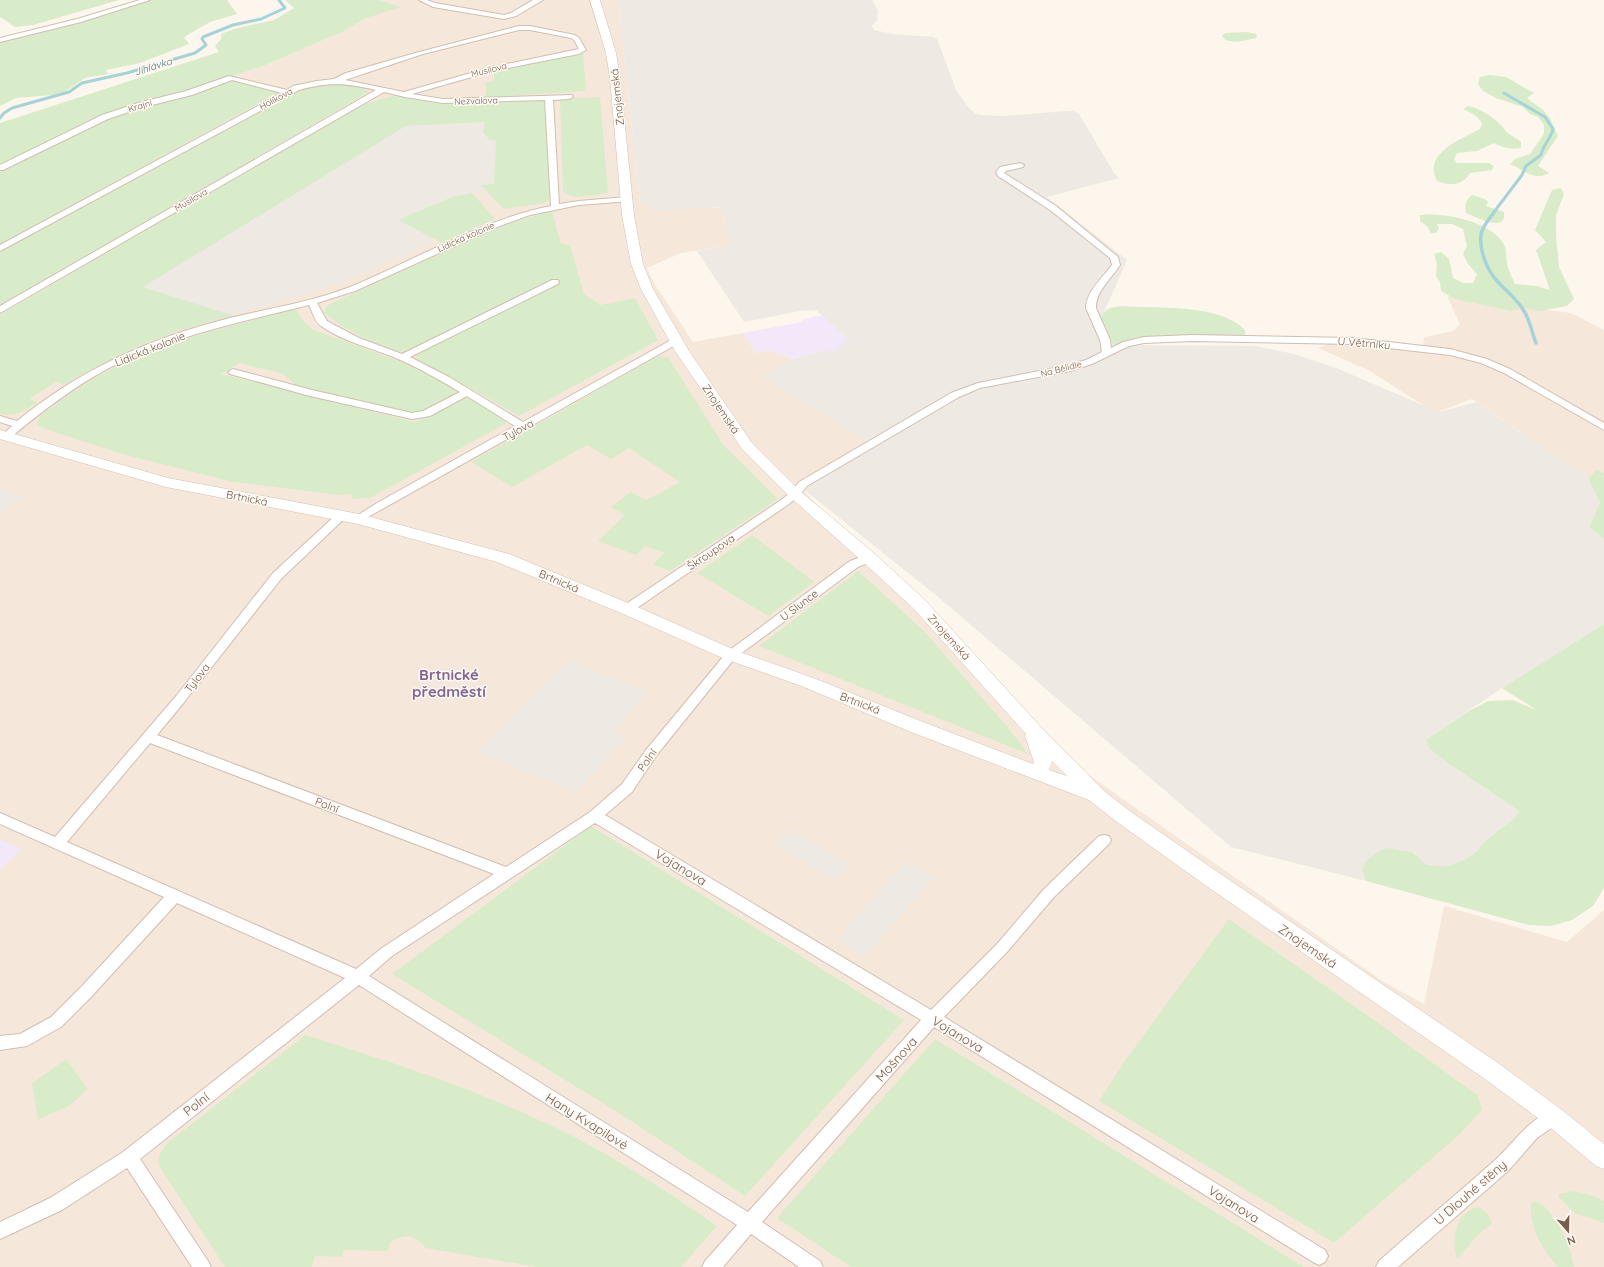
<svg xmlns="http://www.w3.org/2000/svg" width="1604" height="1267" font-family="Quicksand,sans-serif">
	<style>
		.residential { fill: #f5e8da }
		.industrial { fill: #efe9e4 }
		.education { fill: #f3e8fa }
		.green { fill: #d8ecc9 }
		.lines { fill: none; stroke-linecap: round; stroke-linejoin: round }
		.stream-far1 { stroke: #a5d3da; stroke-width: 3 }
		.stream { stroke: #a5d3da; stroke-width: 3.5 }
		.minor-casing { stroke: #d1beb0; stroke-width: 2 }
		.secondary-casing { stroke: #d6c0b0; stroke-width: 1 }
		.minor { fill: #fff; fill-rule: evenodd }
		.secondary { fill: #fff; fill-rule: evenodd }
		.labels { text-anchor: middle; stroke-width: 3; stroke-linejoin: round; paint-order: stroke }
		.far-street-label { font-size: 9px; fill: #7a5c4d; stroke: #fffaf3 }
		.far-water-label { font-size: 10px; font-style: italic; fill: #437c86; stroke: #fffaf3 }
		.street-label { font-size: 11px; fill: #7a5c4d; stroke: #fffaf3 }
		.near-street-label { font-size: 13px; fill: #7a5c4d; stroke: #fffaf3 }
		.district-label { font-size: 15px; font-weight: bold; fill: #846695; stroke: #fffaf3 }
	</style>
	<rect width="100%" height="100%" fill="#fdf6ec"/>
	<!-- residential -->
	<path class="residential" d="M380,0H618L640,202L721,208L730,243L726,246L681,253L647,268L654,283L693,342L743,333L756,353L768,350L793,359L761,376L870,443L797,484L820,508L907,585L1083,771L1384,982L1424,1004L1444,906L1567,942L1604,910V1267H0V143L96,117L145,101L187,91L266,65L342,32L367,18L400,7Z
		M1447,296L1571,313L1604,330V473L1597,469L1588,478L1472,399L1435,413L1370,371L1318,348L1348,336L1423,345L1424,337L1453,331L1460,324Z"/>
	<!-- industrial -->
	<path class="industrial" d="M618,0H872L878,11L877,20L872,26L874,30L893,34L933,37L937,39L956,90L969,108L976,114L981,115L1002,116L1067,111H1073L1079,114L1114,173L1119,178L1047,197L1127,260L1101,319L1119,345L1256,346L1294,354L1336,368L1439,412L1476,402L1588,478L1600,503L1589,527L1604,539V624L1502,688L1427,739L1452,766L1519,811L1515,818L1487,839L1477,851L1464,860L1447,866L1427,865L1412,852L1362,870L1366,881L1231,847L937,596L797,484L870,443L761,376L793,359L827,350L844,336L816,310L799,311L744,322L697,251L726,246L730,243L721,208L714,207L654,211L640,202Z
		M486,122L496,140L494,184L481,185L485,190L452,197L399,220L434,240L430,242L432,243L329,287L231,315L142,287L406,126Z
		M0,488L23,496L0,513Z
		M569,660L648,692L615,731L626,737L576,793L478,752Z
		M789,829L850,864L835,881L774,845Z
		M906,861L934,877L864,957L836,940Z"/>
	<!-- education -->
	<path class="education" d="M822,315L844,336L849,338L835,350L829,352L827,350L793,359L768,350L756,353L743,333L801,322L804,319Z
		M0,840L22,849L0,870Z"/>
	<!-- green -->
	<path class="green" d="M0,0H119L33,25L15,27L0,17Z
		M151,0H227L237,14L210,22L184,37L189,44L140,63L106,70L108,74L85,78L66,91L54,95L16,98L0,106V42L37,33Z
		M285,0H380L401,7L367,18L342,32L266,65L187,91L145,101L90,119L0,165V123L219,52L215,46L221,39V34L234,29L274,20L294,8Z
		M1246,32L1256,34L1257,36L1256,38C1246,40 1228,46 1222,36L1225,33Z
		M583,53L586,91L486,97V82L494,81V70Z
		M1490,75L1506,77L1534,93L1527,98L1543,110L1550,118L1558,136L1538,166L1549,173C1534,182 1524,170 1510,164L1515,159L1530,154L1544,134V125L1538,117L1530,114L1523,107L1496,98L1483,91L1478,84L1480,77Z
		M232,80L282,91L0,244V172L107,118Z
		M335,85C345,85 363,85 369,92L0,305V252L291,93L311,88Z
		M393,96L441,104L541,100L547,102L549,199L544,203L503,209L481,185L494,184L496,140H490L483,133L485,122L406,126L143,287L234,316C175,328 116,353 64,385L56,382L29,399L38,402C26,410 15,417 0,414V315L361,105Z
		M600,97L608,193C596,194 572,202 563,191L560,99Z
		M1468,106C1480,108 1493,117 1502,126C1504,128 1505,131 1508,133C1512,137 1517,138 1521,142V148C1510,150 1503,147 1494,143L1477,151L1457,153L1454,159L1457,163H1489L1494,166L1492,170L1470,173C1463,186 1450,186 1437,181C1422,153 1462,139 1480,129L1482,124C1480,117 1470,112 1463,109Z
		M1561,188L1564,194L1556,215V236L1559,267L1574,299L1567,306L1539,311L1522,308L1511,311L1455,299L1441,291L1440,282L1436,276L1437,264L1434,254L1441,252L1449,259L1453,278L1463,283H1473L1477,274L1468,264L1463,254L1467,246L1463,229L1452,224H1437L1439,228L1436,233H1431L1427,226L1420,221V215C1443,212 1490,221 1503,243C1507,249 1506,257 1507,264C1509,271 1512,278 1515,284L1537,286L1550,290L1536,250L1546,242L1535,230L1552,190Z
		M472,193L495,219L442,243L398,220L452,197Z
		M1472,195L1485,199L1488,202L1486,206L1504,212C1507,234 1476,217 1466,213C1464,205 1466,200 1472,195Z
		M552,211L561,244L570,245L584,294L600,305L635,298L658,340L519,416L456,380L418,360L415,356L558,284L556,279L406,352C389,353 336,325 325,313L326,307L332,303L503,225Z
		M1122,306C1157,309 1219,303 1245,330V335L1237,337L1163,338L1119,345L1114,344L1112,342L1101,319C1105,308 1111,307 1122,306Z
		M293,310L297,311L304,322L314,330L409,365L454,387L457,390L456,394L430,408L411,413L297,386L283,374L240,363L221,374L415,422L462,398H471L506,419L505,424L370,498L352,499L351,494L339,495L234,482L129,456L45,429L38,425L37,422L40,416C58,403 75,389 95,378C156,343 225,327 293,310Z
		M658,356L668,357L724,446L778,499L670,571L653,564L664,553L645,546L636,555L598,541L625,515L611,507L631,492L646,500L680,482L629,448L611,459L587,445L512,487L471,462Z
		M1597,469L1604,473V539L1589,527L1600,503L1588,478Z
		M752,535L814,582L768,616L697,573Z
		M858,571L926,633L1009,729L1028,754L759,646Z
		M1604,624V888L1593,906L1572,920L1551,926L1529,925L1366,881L1362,870L1365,862L1375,854L1386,848L1412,852L1427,865L1447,866L1464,860L1477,851L1487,839L1515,818L1519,811L1452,766L1428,747L1427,739L1469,711L1488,701L1513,700L1538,711L1502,688Z
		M591,826L904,1020L745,1196L619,1113L392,974Z
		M1229,919L1374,1020L1477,1095L1482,1110L1460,1134L1334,1243L1099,1101L1124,1062Z
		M305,1035C389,1061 474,1088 554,1127C611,1154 665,1190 717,1226L681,1267H537L426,1248C414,1234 406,1233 390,1242L388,1251L344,1250L342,1257L315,1256L312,1267H225L159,1166C157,1155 163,1148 170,1141Z
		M935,1039L1304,1267H851L777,1218Z
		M66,1059L88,1089L70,1105L38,1120L32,1083Z
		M1572,1191L1594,1196L1604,1201V1223L1575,1213L1559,1197V1194Z
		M1534,1201C1553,1204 1573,1250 1574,1267H1558C1543,1250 1529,1227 1531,1204Z
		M1479,1207L1488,1214L1492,1223L1478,1235L1457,1259C1451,1240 1455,1211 1479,1207Z"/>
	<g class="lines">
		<!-- stream-far1 -->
		<path class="stream-far1" d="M0,118L4,113L12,108L69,92L82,83L127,73L195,53L206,45L202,39L203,37L233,25L261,19L285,8L279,0
			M1494,212L1522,175L1526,166L1541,155C1543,144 1551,139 1553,129L1545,117L1504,93"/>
		<!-- stream -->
		<path class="stream" d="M1495,211C1490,218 1482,226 1481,235C1479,250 1487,270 1497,281C1506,291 1517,299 1524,311C1530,320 1532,333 1536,343"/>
		<defs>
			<path id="minor" d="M140,0H150L81,22L0,42V38L77,19Z
				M419,0H427L435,3L504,15L511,13L533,0H543L516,16L504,19L433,7Z
				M519,26H530L575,35L579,38L586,50L579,54L493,71L412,94L443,99L572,95L573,97L569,99L553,100L559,204L579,201L627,197H630L631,199L630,201L579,205L530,215L497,227L355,291L317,303L327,321L359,338L402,354L552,280H558L559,282L558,284L410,357L449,377L523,422L673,339H679L681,341L679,343L359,522L355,521L353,519L355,517L377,503L515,426L467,396L430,416L412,419L310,396L230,374L228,372L233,369L312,390L412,413L423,411L460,392C440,380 419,368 398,359C373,348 343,342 321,326C315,322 312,311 309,305C241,322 172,336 109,368C73,387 41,412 10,438H2L1,436L12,426L0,422V416L17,421C81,369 150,338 230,318C270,308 312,302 350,287C416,260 480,220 551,206L545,100L443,103L405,97L384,92L0,313V306L376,90C344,83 330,82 299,90L0,251V245L282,93L232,80L192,95L144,107L108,119L3,170H0V165L102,115L138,103L186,91L229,76L287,90L293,86L317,81L334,79L346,73L419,52ZM519,30H530L571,38L574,40L579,49L492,67L404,92L345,80L423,54Z
				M1020,163L1024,165L1023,167L1006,171L1004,173L1056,206L1118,257L1120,265C1111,279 1096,291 1096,308L1110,340L1111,348L1123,342L1144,337L1192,335L1353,338L1450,349L1487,359L1510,369L1604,423V430L1504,373L1481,363L1450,355L1353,344L1192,341L1144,343L1129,346L1092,364L1070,371L980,388L959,397L807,486L799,496L789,504L631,612H623L621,609L623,606L781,500L791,492L799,482L951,393L978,383L1065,366L1086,360L1102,352L1100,340L1086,308C1087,290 1102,279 1112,265L1110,258L1050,210L998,176L996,172L1000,167Z
				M341,513L345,514L346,516L345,518L281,579L185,701L157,735L506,867L590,812L622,784L646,750L727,652L850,561L869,554L873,555L875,558L873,561L858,567L735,658L656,756L632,792L605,815L931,1010L997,944L1044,889L1099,836L1104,835L1109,836L1111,840L1109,844L1054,897L1007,952L944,1017L1325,1250L1328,1256L1325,1262L1319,1265L1313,1262L934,1027L762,1222L820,1261L823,1267H799L751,1234L723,1267H702L705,1261L737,1225L359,985L140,1159L208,1261L211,1267H192L127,1168L62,1210L0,1239V1222L50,1198L123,1152L345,978L177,903L92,996L61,1027L27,1046L0,1050V1036L20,1034L51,1017L82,986L164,897L0,824V813L55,837L177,695L273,573L337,514ZM150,743L494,874L382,948L356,969L67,842ZM595,823L921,1020L748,1212L369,976L392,956Z
				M1554,1110L1560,1112L1562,1117L1560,1122L1537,1138L1508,1171L1398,1267H1376L1379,1261C1417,1227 1456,1195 1494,1161C1514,1143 1528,1119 1554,1110Z"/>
			<path id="secondary" d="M590,0H600L616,53L620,78L634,215L643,264L653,289L689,351L752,443L800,491L875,554L925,600L1040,726L1104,791L1131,812L1219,873L1498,1063L1562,1110L1604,1144V1169L1596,1166L1546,1124L1482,1077L1205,885L1117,822L1089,800L911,732L804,687L725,659L621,613L497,562L358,524L166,487L0,439V430L168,478L359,514L509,554L633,605L737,651L816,679L923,722L1033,764L1034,762L1025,736L1026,734L913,608L863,562L790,497L742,449L675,351L641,289L631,264L622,215L610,78L606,53ZM1052,761L1067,776L1049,770Z"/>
		</defs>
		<!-- minor casing -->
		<use href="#minor" class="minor-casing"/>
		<!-- secondary casing -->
		<use href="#secondary" class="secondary-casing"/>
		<!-- minor -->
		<use href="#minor" class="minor"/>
		<!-- secondary -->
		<use href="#secondary" class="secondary"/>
	</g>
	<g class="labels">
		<!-- far-street labels -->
		<g class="far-street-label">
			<text transform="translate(489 70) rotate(-14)" y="3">Musilova</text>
			<text transform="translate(276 99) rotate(-28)" y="3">Holíkova</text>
			<text transform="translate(476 101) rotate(-2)" y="3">Nezvalova</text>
			<text transform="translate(140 106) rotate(-17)" y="3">Krajní</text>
			<text transform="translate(191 200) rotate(-30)" y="3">Musilova</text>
			<text transform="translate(466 237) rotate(-24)" y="3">Lidická kolonie</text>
			<text transform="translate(1061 369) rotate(-14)" y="3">Na Bělidle</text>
		</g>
		<!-- far-water labels -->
		<g class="far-water-label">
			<text transform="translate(153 66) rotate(-17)" y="4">Jihlávka</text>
		</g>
		<!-- street labels -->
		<g class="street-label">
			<text transform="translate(617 97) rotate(-96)" y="4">Znojemská</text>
			<text transform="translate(1364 343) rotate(5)" y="4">U Větrníku</text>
			<text transform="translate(150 349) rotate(-22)" y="4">Lidická kolonie</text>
			<text transform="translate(721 409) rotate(56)" y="4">Znojemská</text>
			<text transform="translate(518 430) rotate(-29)" y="4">Tylova</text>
			<text transform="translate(247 498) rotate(11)" y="4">Brtnická</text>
			<text transform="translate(711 552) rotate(-34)" y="4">Škroupova</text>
			<text transform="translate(559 581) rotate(23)" y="4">Brtnická</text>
			<text transform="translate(799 605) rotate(-37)" y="4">U Slunce</text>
			<text transform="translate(949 637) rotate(48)" y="4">Znojemská</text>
			<text transform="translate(197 678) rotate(-52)" y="4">Tylova</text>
			<text transform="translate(860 703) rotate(21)" y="4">Brtnická</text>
			<text transform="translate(647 760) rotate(-55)" y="4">Polní</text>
			<text transform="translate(327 805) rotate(21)" y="4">Polní</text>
		</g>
		<!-- near-street labels -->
		<g class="near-street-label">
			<text transform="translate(681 867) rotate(31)" y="5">Vojanova</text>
			<text transform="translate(1308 946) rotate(34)" y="5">Znojemská</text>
			<text transform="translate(958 1034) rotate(31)" y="5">Vojanova</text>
			<text transform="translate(896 1059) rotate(-48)" y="5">Mošnova</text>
			<text transform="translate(196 1104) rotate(-38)" y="5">Polní</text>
			<text transform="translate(587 1121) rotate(32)" y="5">Hany Kvapilové</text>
			<text transform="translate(1470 1192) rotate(-41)" y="5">U Dlouhé stěny</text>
			<text transform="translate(1234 1204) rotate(32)" y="5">Vojanova</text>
		</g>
		<!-- district labels -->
		<g class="district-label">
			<text x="449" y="680">Brtnické<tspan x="449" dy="17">předměstí</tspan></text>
		</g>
	</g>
	<!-- north arrow -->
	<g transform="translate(1568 1231) rotate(160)" stroke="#fffaf3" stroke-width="3" paint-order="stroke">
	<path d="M0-3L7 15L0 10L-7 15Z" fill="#7a5c4d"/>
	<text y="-6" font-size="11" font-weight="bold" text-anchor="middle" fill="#7a5c4d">N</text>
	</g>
</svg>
